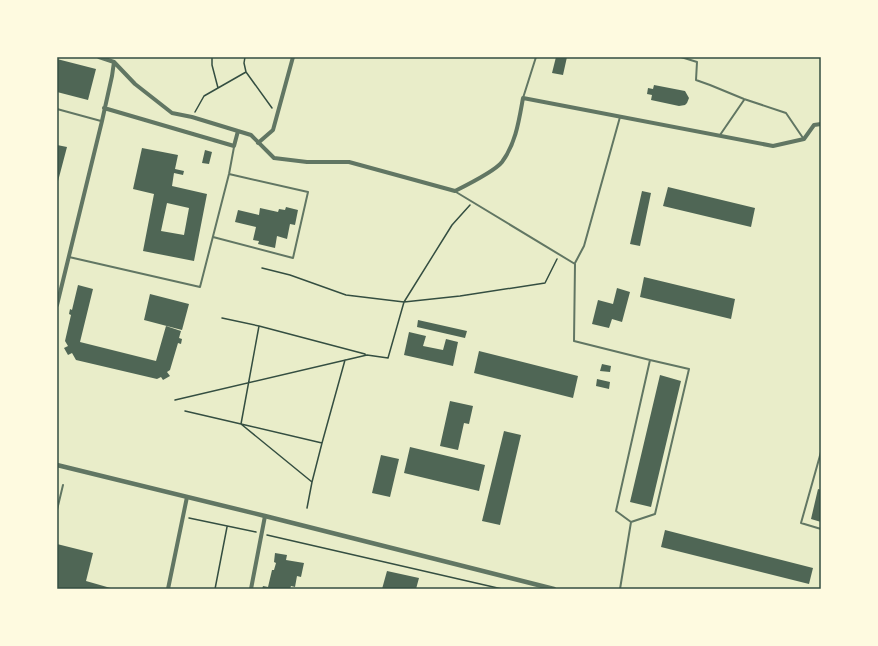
<svg xmlns="http://www.w3.org/2000/svg" width="878" height="646" font-family="'IBM Plex Sans',sans-serif">
	<style>
		.building { fill: #4f6655; fill-rule: evenodd }
		.lines { fill: none; stroke-linecap: round; stroke-linejoin: round }
		.path { stroke: #344e41; stroke-width: 1.5 }
		.service { stroke: #617663; stroke-width: 2 }
		.minor { stroke: #617663; stroke-width: 4 }
		.tertiary { stroke: #617663; stroke-width: 4.5 }
		.neatline { fill: none; stroke: #344e41; stroke-width: 1.5 }
	</style>
	<rect width="100%" height="100%" fill="#e9edc9"/>
	<!-- building -->
	<path class="building" d="M556,57H567L563,75L552,73Z
		M57,59L96,69L88,100L57,92Z
		M654,85L685,91L689,98L687,103L685,105L679,106L651,100L652,95L647,94L648,88L653,89Z
		M57,145L67,147L57,185Z
		M142,148L178,155L175,169L184,171L183,175L174,173L172,186L207,194L194,261L143,251L154,194L133,189ZM167,203L189,208L184,235L161,231Z
		M205,150L212,152L209,164L202,163Z
		M668,187L755,208L751,227L663,206Z
		M642,191L651,193L640,246L630,244Z
		M286,207L298,210L295,225L290,224L287,239L277,236L275,248L258,244L259,241L253,240L256,227L235,222L238,210L259,215L260,208L278,212L279,209L285,210Z
		M644,277L735,299L731,319L640,297Z
		M78,285L93,289L80,342L156,361L166,326L181,331L179,338L182,339L181,344L178,343L170,370L167,372L170,376L163,380L161,377L157,379L76,360L72,353L68,355L64,348L68,346L65,341L71,315L69,314L70,309L72,310Z
		M617,288L630,292L622,322L612,319L609,328L592,324L598,300L613,304Z
		M150,294L189,304L182,330L144,320Z
		M418,320L467,331L465,338L417,327Z
		M409,332L426,336L423,346L443,350L446,339L458,342L453,366L404,355Z
		M479,351L578,376L573,398L474,373Z
		M602,364L611,366L610,372L600,371Z
		M660,375L681,381L651,507L630,502Z
		M597,379L610,382L609,389L596,386Z
		M450,401L473,406L469,424L464,423L458,450L440,446Z
		M504,431L521,435L500,525L482,521Z
		M410,447L485,465L479,491L404,473Z
		M381,455L399,459L390,497L372,493Z
		M818,489L821,490V522L811,519Z
		M665,530L813,568L809,584L661,547Z
		M57,544L93,553L86,581L114,589H57Z
		M275,553L287,555L286,560L304,563L301,577L297,576L295,587L291,586L290,589H262L263,586L268,587L272,570H274L276,563L274,562Z
		M387,571L419,578L416,589H382Z"/>
	<g class="lines">
		<!-- path -->
		<path class="path" d="M212,57V65L218,88
			M246,72L272,108
			M195,112L204,96L246,72L244,63L245,57
			M262,268L290,275L346,295L404,302L460,296L545,283L557,259
			M259,326L365,354
			M175,400L367,355L388,358L404,302L452,225L470,205
			M185,411L241,424L259,326L222,318
			M312,482L322,443
			M307,508L312,482L241,424L322,443L345,360
			M189,518L256,532
			M267,535L502,589
			M215,589L227,527"/>
		<!-- service -->
		<path class="service" d="M681,57L697,62L696,80L710,85L744,99L786,113L803,138
			M523,98L536,57
			M57,109L101,121
			M720,135L744,100
			M456,192L575,264L574,341L650,360
			M213,237L293,258L308,192L229,174
			M69,257L200,287L229,174L234,147
			M575,263L584,246L620,117
			M650,360L689,369L655,514L631,522L616,511Z
			M821,452L801,523L821,529
			M57,510L63,485
			M620,589L631,522"/>
		<!-- minor -->
		<path class="minor" d="M99,57L114,62L135,84L172,113L192,117L251,135L274,158L307,162H349L455,191C467,185 495,171 502,162C516,143 519,120 523,98L773,146L804,139L814,125L821,124
			M104,108L234,146L238,131
			M258,143L273,130L293,57
			M57,305L102,121L112,76L114,62
			M168,589L187,497
			M251,589L265,516"/>
		<!-- tertiary -->
		<path class="tertiary" d="M57,465L265,516L554,589"/>
	</g>
	<!-- border -->
	<rect width="878" height="646" fill="none" stroke="#fefae0" stroke-width="116"/>
	<rect x="58" y="58" width="762" height="530" class="neatline"/>
</svg>
